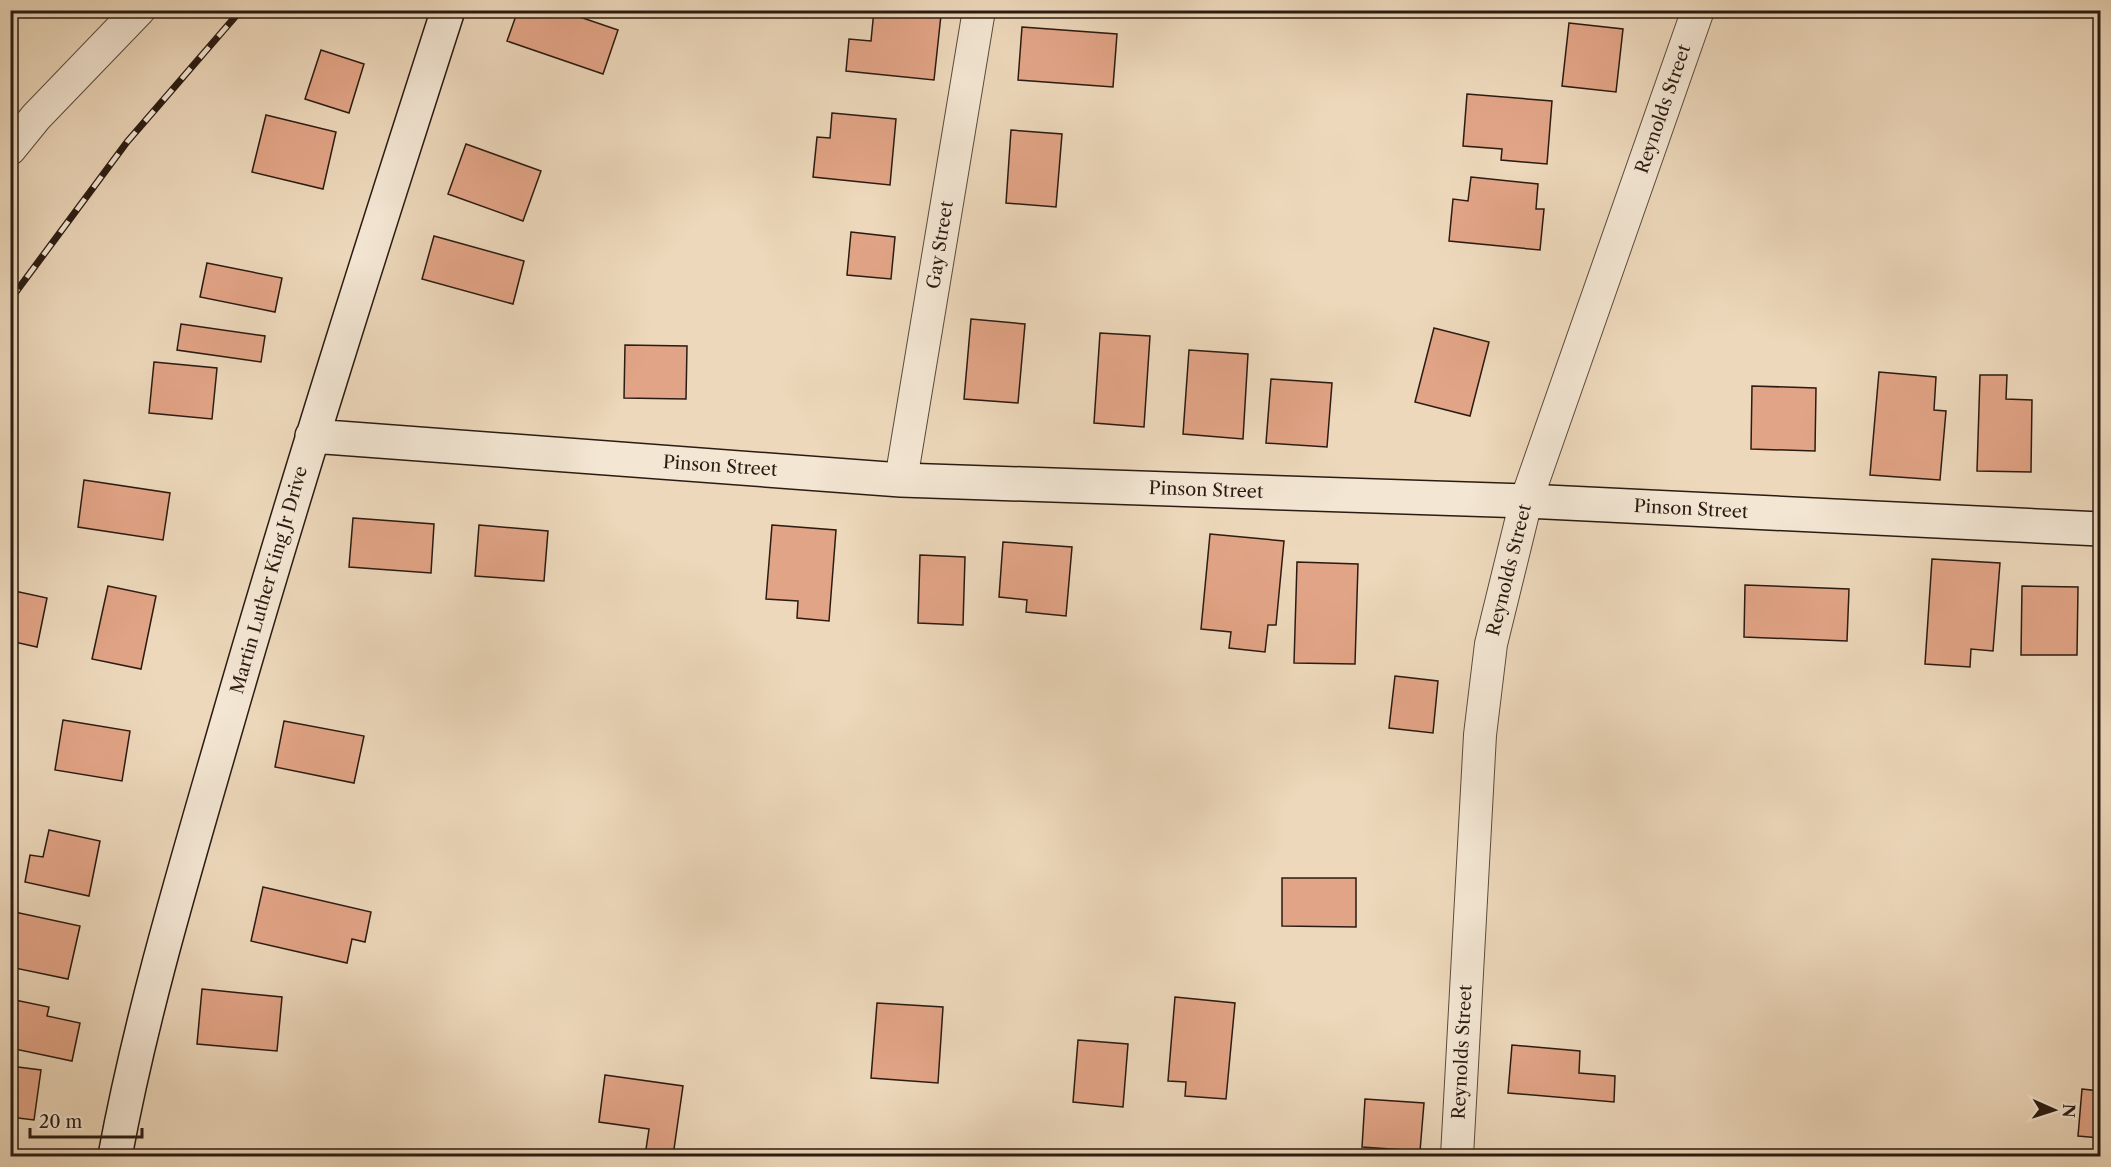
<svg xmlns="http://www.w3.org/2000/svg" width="2111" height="1167" font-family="'Libre Caslon Text',serif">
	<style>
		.building { fill: #e2a486; stroke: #2b1b12; stroke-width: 1.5 }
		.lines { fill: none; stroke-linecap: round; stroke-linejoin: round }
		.street-casing { stroke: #5c4a3c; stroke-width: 34 }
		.secondary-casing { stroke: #2b1b12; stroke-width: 36 }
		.street { stroke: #f3e6d3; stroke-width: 32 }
		.secondary { stroke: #f3e6d3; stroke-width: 33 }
		.rail-casing { stroke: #2b1b12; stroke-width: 7 }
		.rail { stroke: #f3e6d3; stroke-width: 4.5; stroke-dasharray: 14; stroke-linecap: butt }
		.labels { text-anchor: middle; stroke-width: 6; stroke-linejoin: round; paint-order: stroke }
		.street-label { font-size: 18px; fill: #2b1b12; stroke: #f3e6d3 }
	</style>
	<rect width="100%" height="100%" fill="#edd8bb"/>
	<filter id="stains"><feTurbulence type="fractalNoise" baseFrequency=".00333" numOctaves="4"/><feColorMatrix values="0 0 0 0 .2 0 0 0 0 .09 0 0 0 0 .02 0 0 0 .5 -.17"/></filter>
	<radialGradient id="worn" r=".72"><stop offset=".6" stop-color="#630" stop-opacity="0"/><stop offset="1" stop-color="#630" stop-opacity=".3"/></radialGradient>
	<!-- building -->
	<path class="building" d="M518,10H572L571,14L618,30L603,74L507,41Z
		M874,10L941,15L934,80L846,71L849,39L871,41Z
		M1068,10H1117V15Z
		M1569,23L1623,29L1616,92L1562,86Z
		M1022,27L1117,34L1113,87L1018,80Z
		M321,50L364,64L349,113L305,99Z
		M1467,94L1552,101L1547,164L1501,160L1502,149L1463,146Z
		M832,113L896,119L890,185L813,177L817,137L830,138Z
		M266,115L336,132L323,189L252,172Z
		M1011,130L1062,134L1056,207L1006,203Z
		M466,144L541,171L523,221L448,194Z
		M1471,177L1538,184L1536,209H1544L1540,250L1449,241L1453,199L1468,201Z
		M851,232L895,237L891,279L847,275Z
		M434,236L524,261L513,304L422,279Z
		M207,263L282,278L275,312L200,297Z
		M971,319L1025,324L1018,403L964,399Z
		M181,324L265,336L261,362L177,350Z
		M1434,328L1489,342L1470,416L1415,402Z
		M1100,333L1150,336L1144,427L1094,423Z
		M625,345L687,346L686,399L624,398Z
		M1189,350L1248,354L1243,439L1183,434Z
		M154,362L217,368L212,419L149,413Z
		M1879,372L1936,377L1934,410L1946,411L1940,480L1870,475Z
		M1980,375H2007L2006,399L2032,400L2031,472L1977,471Z
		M1271,379L1332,383L1327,447L1266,443Z
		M1752,386L1816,388L1815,451L1751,449Z
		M84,480L170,493L163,540L78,527Z
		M353,518L434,524L431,573L349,567Z
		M479,525L548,531L544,581L475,576Z
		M772,525L836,530L829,621L797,618L798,601L766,599Z
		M1210,534L1284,541L1276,625H1268L1265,652L1229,648L1231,632L1201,629Z
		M1003,542L1072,547L1066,616L1026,612L1027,600L999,597Z
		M920,555L965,557L963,625L918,623Z
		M1932,559L2000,563L1993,651L1971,649L1970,667L1925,664Z
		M1297,562L1358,564L1355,664L1294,663Z
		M1745,585L1849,589L1847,641L1744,637Z
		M108,586L156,596L141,669L92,659Z
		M2022,586L2078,587L2077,655H2021Z
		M10,590L47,598L37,647L10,641Z
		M1395,676L1438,681L1433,733L1389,728Z
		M63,720L130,731L122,781L55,770Z
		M284,721L364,736L354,783L275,767Z
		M49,830L100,841L89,896L25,882L30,855L43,857Z
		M1282,878H1356V927L1282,926Z
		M263,887L371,912L365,942L352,939L347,963L251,941Z
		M10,911L80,926L68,979L10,967Z
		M202,989L282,997L277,1051L197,1044Z
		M1175,997L1235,1003L1226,1099L1185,1096L1186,1082L1168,1081Z
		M10,999L49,1007L47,1016L80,1023L72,1061L10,1048Z
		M877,1003L943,1007L938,1083L871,1078Z
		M1078,1040L1128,1044L1123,1107L1073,1102Z
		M1512,1045L1580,1051L1579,1073L1615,1076L1614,1102L1508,1093Z
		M10,1066L41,1070L34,1120L10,1117Z
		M605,1075L683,1086L673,1156H645L649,1129L599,1122Z
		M2082,1089L2100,1091V1138L2078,1136Z
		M1365,1099L1424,1103L1420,1151L1362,1147Z
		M191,1152L252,1156H190Z"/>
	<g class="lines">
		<defs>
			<path id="street" d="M10,149L36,117L139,10
				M901,480L979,10
				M1457,1156L1480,735L1491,644L1526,501L1698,10"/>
			<path id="secondary" d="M312,436L901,480L1526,501L2100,529
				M115,1156C142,1011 185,869 226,727C295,487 371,249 448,10"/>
		</defs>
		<!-- street casing -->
		<use href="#street" class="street-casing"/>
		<!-- secondary casing -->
		<use href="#secondary" class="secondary-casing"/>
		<!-- street -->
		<use href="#street" class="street"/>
		<!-- secondary -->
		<use href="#secondary" class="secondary"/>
		<defs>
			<path id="rail" d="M10,300L127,142L241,10"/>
		</defs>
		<!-- rail casing -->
		<use href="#rail" class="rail-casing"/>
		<!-- rail -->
		<use href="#rail" class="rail"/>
	</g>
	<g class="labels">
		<!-- street labels -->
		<g class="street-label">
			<text transform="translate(1663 109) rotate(-71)" y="6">Reynolds Street</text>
			<text transform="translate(940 245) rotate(-81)" y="6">Gay Street</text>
			<text transform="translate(720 466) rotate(4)" y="6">Pinson Street</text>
			<text transform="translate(1206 490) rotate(2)" y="6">Pinson Street</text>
			<text transform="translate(1691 509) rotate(3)" y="6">Pinson Street</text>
			<text transform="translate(1509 570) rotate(-76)" y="6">Reynolds Street</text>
			<text transform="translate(269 580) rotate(-74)" y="6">Martin Luther King Jr Drive</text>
			<text transform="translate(1462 1052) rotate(-87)" y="6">Reynolds Street</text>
		</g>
	</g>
	<!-- margin -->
	<rect width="2111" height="1167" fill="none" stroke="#edd8bb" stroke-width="36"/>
	<rect x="12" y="12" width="2087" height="1143" fill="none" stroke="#2b1b12" stroke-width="3"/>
	<rect x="18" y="18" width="2075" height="1131" fill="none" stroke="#2b1b12" stroke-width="1.5"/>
	<!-- north arrow -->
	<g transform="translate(2054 1110) rotate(93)" stroke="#f3e6d3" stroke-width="4.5" paint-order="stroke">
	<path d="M0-4.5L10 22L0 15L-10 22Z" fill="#2b1b12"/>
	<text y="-9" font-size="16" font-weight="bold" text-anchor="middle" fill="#2b1b12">N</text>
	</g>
	<!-- scale -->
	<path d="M30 1128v9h112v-9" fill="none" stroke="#2b1b12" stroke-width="3"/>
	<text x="39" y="1128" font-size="18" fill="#2b1b12" stroke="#f3e6d3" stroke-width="4.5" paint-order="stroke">20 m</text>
	<rect width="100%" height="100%" filter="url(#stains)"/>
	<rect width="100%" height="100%" fill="url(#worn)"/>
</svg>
